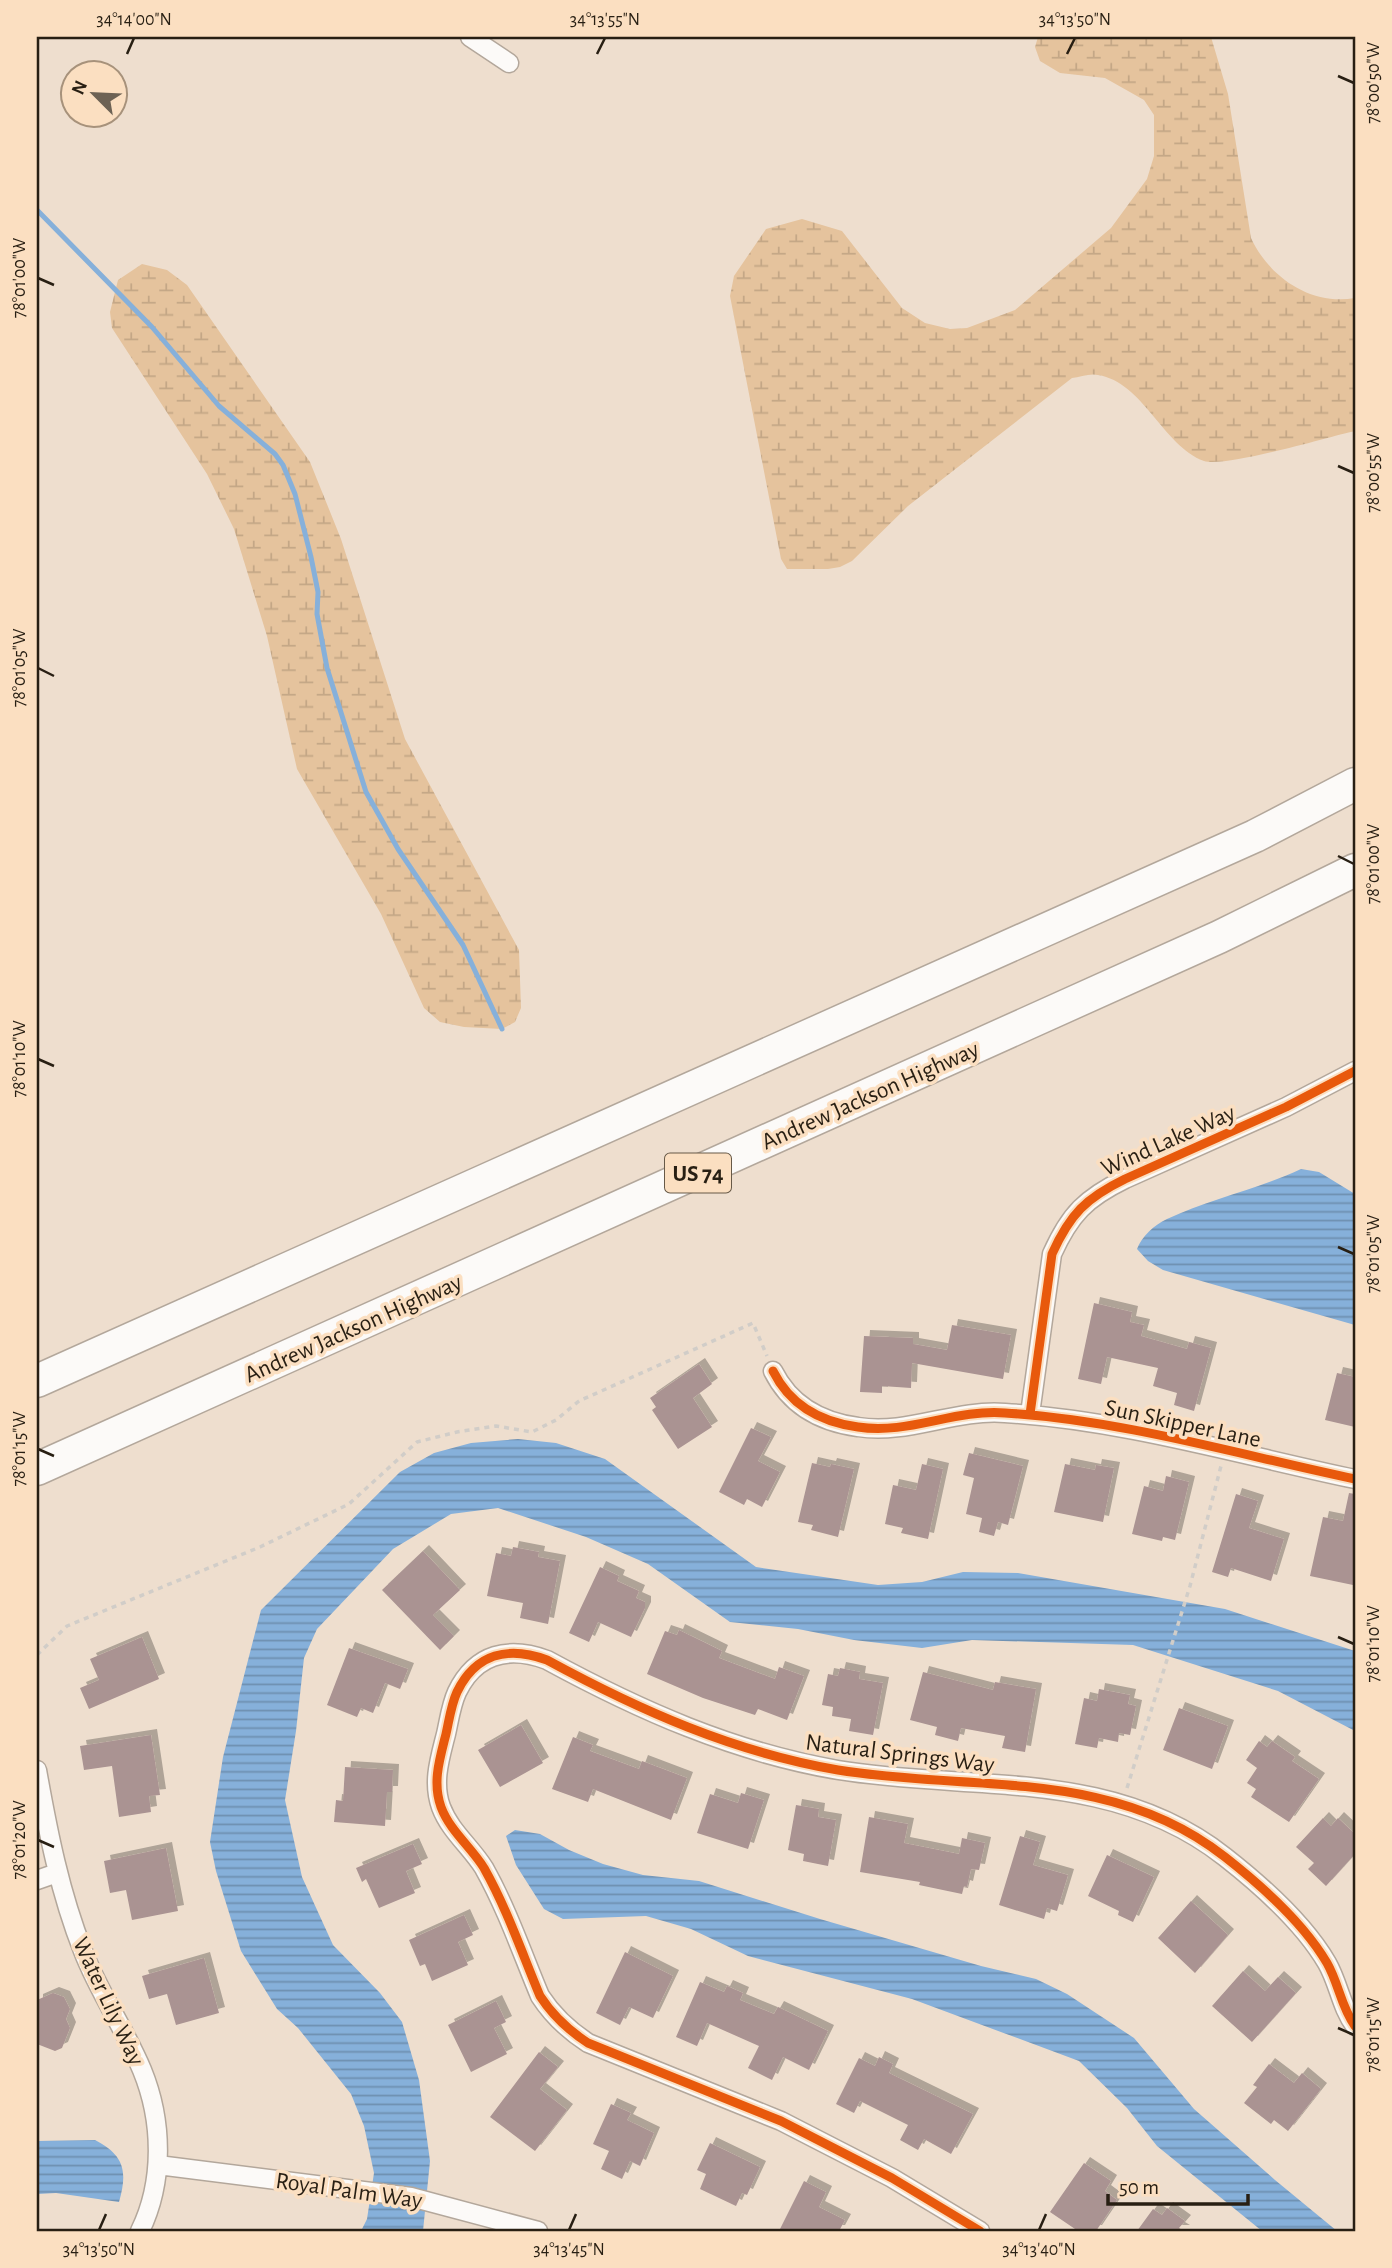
<svg xmlns="http://www.w3.org/2000/svg" width="1392" height="2268" font-family="'Alegreya Sans',sans-serif">
	<style>
		.wetland { fill: url(#wetland-marsh) }
		.water { fill: url(#water-rules) }
		.lines { fill: none; stroke-linecap: round; stroke-linejoin: round }
		.stream { stroke: #86b0da; stroke-width: 5 }
		.building { fill: #aa9392; filter: url(#shadow) }
		.minor-casing { stroke: #b3a79b; stroke-width: 21 }
		.motorway-casing { stroke: #b3a79b; stroke-width: 35 }
		.path { stroke: #d1cdc8; stroke-width: 3.5; stroke-dasharray: 5 5; stroke-linecap: butt }
		.minor { stroke: #fcfaf8; stroke-width: 18 }
		.motorway { stroke: #fcfaf8; stroke-width: 32 }
		.cycleway-casing { stroke: #fbdfc1; stroke-width: 13 }
		.cycleway { stroke: #e8590c; stroke-width: 9 }
		.ticks { fill: none; stroke: #281f13; stroke-width: 2.5 }
		.labels { text-anchor: middle; stroke-width: 7; stroke-linejoin: round; paint-order: stroke }
		.shield { fill: #fbdfc1; stroke: #675947; stroke-width: 2 }
		.shield-label { font-size: 23px; font-weight: bold; fill: #281f13 }
		.street-label { font-size: 24px; fill: #281f13; stroke: #fbdfc1 }
		.neatline { fill: none; stroke: #281f13; stroke-width: 2.5 }
		.ticks-label { font-size: 18px; text-anchor: middle; fill: #281f13 }
	</style>
	<defs>
		<pattern id="wetland-marsh" width="20" height="14" patternUnits="userSpaceOnUse" patternTransform="scale(1.75)"><rect width="20" height="14" fill="#e5c39d"/><path d="M1 5h8M5 5V1M11 12h8M15 12V8" fill="none" stroke="#c4a786"/></pattern>
		<pattern id="water-rules" width="6" height="5" patternUnits="userSpaceOnUse" patternTransform="scale(1.75)"><rect width="6" height="5" fill="#86b0da"/><path d="M0 2.5h6" fill="none" stroke="#6e8fb0"/></pattern>
		<filter id="shadow"><feDropShadow dx="6" dy="-6" stdDeviation="0" flood-color="#0004"/></filter>
	</defs>
	<rect width="100%" height="100%" fill="#eedece"/>
	<!-- wetland -->
	<path class="wetland" d="M1038,37H1211L1228,94L1251,238C1269,277 1311,306 1355,298V431C1328,437 1225,468 1204,461C1163,446 1143,382 1098,375C1090,373 1080,377 1072,378L908,506L852,561L840,567L828,569H787L781,559L730,296L734,276L766,229L802,219L842,231L902,308L925,323L950,329L967,328L1015,310L1111,228L1147,179L1154,156V115L1144,100L1105,78L1060,73L1040,61L1035,47Z
		M142,264L167,270L187,285L310,462L341,539L405,739L519,950L521,1008L515,1022L502,1029L464,1027L440,1022L424,1008L381,914L297,769L267,636L234,529L207,474L112,328L110,312L118,280Z"/>
	<!-- water -->
	<path class="water" d="M1301,1169L1319,1172L1355,1194V1325L1163,1270L1148,1261L1137,1249C1142,1236 1154,1225 1167,1219C1210,1199 1258,1189 1301,1169Z
		M518,1439L556,1443L605,1459L756,1567L878,1585L922,1582L963,1572L1018,1573L1225,1609L1355,1651V1731L1278,1691L1133,1645L972,1640L922,1648L854,1640L798,1629L730,1622L648,1564L586,1537L498,1508L451,1514L393,1549L317,1629L304,1658L296,1731L285,1800L302,1877L333,1945L380,1993L402,2022L419,2080L430,2161L423,2231H361L367,2219L374,2173L364,2126L351,2094L298,2028L277,2009L241,1951L216,1871L210,1842L223,1757L261,1610L400,1472L434,1453L471,1443Z
		M515,1830L540,1834L569,1850L603,1864L643,1875L699,1881L820,1919L981,1966L1036,1979L1067,1994L1134,2038L1194,2109L1275,2180L1337,2231H1262L1157,2146L1127,2108L1079,2061L912,1999L748,1956L691,1929L646,1916L563,1919L544,1909L516,1865L506,1836Z
		M95,2140C124,2155 128,2171 119,2202L56,2193L37,2194V2141Z"/>
	<g class="lines">
		<!-- stream -->
		<path class="stream" d="M37,210L152,327L219,406L275,454L283,465L295,494L311,557L318,592L317,614L327,668L366,792L398,849L463,945L502,1029"/>
	</g>
	<!-- building -->
	<path class="building" d="M1094,1303L1132,1312L1130,1322L1144,1325L1141,1336L1187,1349L1189,1342L1211,1348L1194,1411L1174,1405L1177,1393L1153,1386L1158,1368L1107,1357L1101,1384L1078,1379Z
		M952,1325L1011,1335L1003,1379L912,1363L911,1388L882,1386V1393L860,1392L864,1336L913,1338V1344L947,1350Z
		M699,1364L712,1384L693,1398L712,1427L678,1449L652,1410L656,1407L650,1398Z
		M1337,1373L1355,1377V1427L1325,1420Z
		M751,1428L771,1437L758,1461L780,1472L762,1507L747,1499L744,1505L719,1492Z
		M969,1453L1023,1466L1008,1525L998,1522L994,1536L979,1532L982,1518L966,1514L974,1478L963,1475Z
		M812,1463L830,1467L831,1464L854,1469L838,1537L811,1530L813,1525L798,1522Z
		M922,1464L943,1469L928,1539L901,1533L903,1528L885,1524L893,1485L916,1490Z
		M1065,1464L1095,1470L1096,1465L1114,1468L1103,1522L1054,1512Z
		M1166,1476L1189,1482L1175,1540L1163,1537L1162,1541L1132,1534L1144,1486L1163,1491Z
		M1349,1493L1355,1494V1572L1353,1585L1310,1576L1323,1517L1343,1521Z
		M1236,1494L1258,1501L1249,1528L1284,1539L1271,1581L1231,1568L1228,1577L1212,1572Z
		M513,1547L539,1552L538,1557L560,1561L548,1624L520,1618L523,1603L487,1596L496,1553L511,1556Z
		M423,1551L460,1590L433,1615L454,1636L440,1650L382,1590Z
		M600,1567L619,1576L617,1581L639,1591L636,1598L645,1602V1608L631,1637L598,1622L589,1642L569,1633Z
		M679,1630L722,1651L719,1658L775,1679L779,1667L804,1676L787,1720L758,1709L755,1715L703,1698L647,1674L665,1631L677,1635Z
		M142,1637L159,1679L89,1709L80,1688L99,1680L90,1659Z
		M349,1648L408,1669L400,1689L385,1683L373,1713L361,1708L357,1717L327,1705Z
		M840,1668L860,1672L859,1679L883,1683L873,1735L849,1731L851,1719L832,1716L833,1707L822,1705L828,1674L838,1676Z
		M923,1672L993,1690L995,1682L1036,1689L1025,1752L1002,1748L1005,1736L961,1728L958,1741L935,1735L937,1727L910,1720Z
		M1099,1689L1130,1695L1128,1704L1136,1706L1130,1735L1119,1733L1118,1742L1099,1738L1097,1748L1075,1744L1084,1698L1097,1701Z
		M1179,1708L1228,1726L1212,1769L1163,1750Z
		M521,1725L543,1763L500,1787L478,1750Z
		M151,1735L160,1795L149,1796L151,1812L119,1817L112,1766L84,1770L80,1746Z
		M573,1737L593,1745L590,1751L639,1769L642,1761L687,1778L671,1820L593,1789L588,1802L552,1789Z
		M1259,1741L1267,1747L1272,1741L1295,1757L1292,1761L1319,1779L1289,1822L1251,1797L1256,1789L1247,1783L1257,1768L1246,1760Z
		M345,1767L393,1770L392,1792H387L385,1826L334,1822L336,1800L343,1801Z
		M741,1793L764,1800L748,1849L697,1833L710,1794L738,1803Z
		M796,1805L819,1809L818,1817L836,1820L828,1866L803,1861L804,1854L788,1850Z
		M869,1817L908,1824L904,1843L959,1854L962,1838L985,1843L979,1870L971,1869L967,1887L964,1886L962,1894L919,1885L920,1882L860,1872Z
		M1323,1818L1331,1826L1338,1818L1355,1834V1854L1326,1886L1308,1869L1314,1863L1296,1847Z
		M1020,1836L1040,1842L1033,1865L1068,1875L1057,1911L1047,1908L1044,1919L999,1905Z
		M413,1844L422,1864L406,1871L415,1893L379,1908L366,1879L362,1882L356,1868Z
		M166,1848L178,1911L132,1920L126,1890L110,1893L104,1861Z
		M1107,1855L1154,1877L1133,1922L1118,1915L1119,1911L1088,1896Z
		M1191,1901L1228,1935L1195,1973L1158,1938Z
		M464,1915L473,1935L458,1942L468,1965L432,1981L425,1964L420,1966L409,1940Z
		M625,1952L673,1976L653,2018L629,2007L620,2025L596,2013Z
		M204,1958L219,2013L176,2025L167,1994L149,1999L142,1976Z
		M1243,1971L1265,1991L1278,1977L1296,1993L1252,2042L1212,2006Z
		M700,1982L724,1992L727,1986L743,1993L740,2000L774,2014L778,2007L828,2031L809,2070L783,2057L772,2080L748,2068L759,2046L707,2023L697,2046L676,2037Z
		M53,1993L64,1997L70,2009L66,2019L70,2028L62,2048L55,2051L37,2044V2000Z
		M496,2001L506,2022L494,2028L507,2054L471,2072L448,2025Z
		M539,2052L558,2067L540,2089L567,2110L535,2151L490,2117Z
		M879,2057L893,2064L889,2073L973,2114L951,2154L924,2139L918,2150L900,2140L908,2125L860,2101L854,2113L836,2104L859,2058L875,2066Z
		M1269,2064L1294,2083L1302,2073L1321,2089L1288,2131L1274,2120L1271,2124L1244,2103L1257,2087L1253,2085Z
		M611,2104L631,2113L627,2120L654,2133L640,2166L630,2161L622,2179L601,2169L609,2151L593,2144Z
		M710,2143L760,2167L747,2195L742,2193L736,2206L700,2189L706,2174L697,2170Z
		M1084,2163L1111,2181L1105,2191L1117,2200L1096,2231H1078L1050,2212Z
		M804,2181L826,2192L819,2207L845,2220L839,2231H779Z
		M1167,2208L1185,2221L1179,2228L1184,2231H1137L1153,2209L1162,2215Z"/>
	<g class="lines">
		<defs>
			<path id="minor" d="M470,37L509,63
				M773,1371C790,1405 820,1422 858,1427C908,1435 954,1409 1005,1413C1123,1420 1240,1455 1355,1479
				M1030,1414L1052,1254C1070,1214 1086,1198 1125,1179L1286,1107L1355,1071
				M37,1770C48,1832 60,1893 83,1951C99,1993 125,2029 142,2070C163,2121 164,2182 140,2231
				M37,1880L57,1873
				M158,2165L411,2197L538,2231
				M980,2231L892,2178L781,2121L588,2043C568,2030 553,2016 540,1996C522,1953 507,1909 484,1868C471,1847 450,1831 441,1807C432,1782 440,1758 446,1734C449,1721 451,1705 457,1692C476,1653 509,1646 547,1660C639,1710 733,1752 838,1770C971,1792 1111,1767 1225,1857C1262,1886 1303,1922 1327,1963C1339,1984 1341,2007 1355,2026"/>
			<path id="motorway" d="M37,1381L1255,836L1355,784
				M37,1469L1219,937L1355,870"/>
		</defs>
		<!-- minor casing -->
		<use href="#minor" class="minor-casing"/>
		<!-- motorway casing -->
		<use href="#motorway" class="motorway-casing"/>
		<!-- path -->
		<path class="path" d="M37,1655L67,1626L260,1547L349,1504L417,1442L457,1432L496,1426L532,1432L556,1420L579,1401L753,1323L767,1356
			M1127,1788L1190,1586L1221,1466"/>
		<!-- minor -->
		<use href="#minor" class="minor"/>
		<!-- motorway -->
		<use href="#motorway" class="motorway"/>
		<defs>
			<path id="cycleway" d="M773,1371C790,1405 820,1422 858,1427C908,1435 954,1409 1005,1413C1123,1420 1240,1455 1355,1479
				M1030,1414L1052,1254C1070,1214 1086,1198 1125,1179L1286,1107L1355,1071
				M980,2231L892,2178L781,2121L588,2043C568,2030 553,2016 540,1996C522,1953 507,1909 484,1868C471,1847 450,1831 441,1807C432,1782 440,1758 446,1734C449,1721 451,1705 457,1692C476,1653 509,1646 547,1660C639,1710 733,1752 838,1770C971,1792 1111,1767 1225,1857C1262,1886 1303,1922 1327,1963C1339,1984 1341,2007 1355,2026"/>
		</defs>
		<!-- cycleway casing -->
		<use href="#cycleway" class="cycleway-casing"/>
		<!-- cycleway -->
		<use href="#cycleway" class="cycleway"/>
	</g>
	<!-- ticks -->
	<path class="ticks" d="M127,54L134,38M597,54L605,38M1067,54L1075,38M1338,76L1354,83M38,278L54,285M1338,466L1354,473M38,668L54,676M1338,856L1354,864M38,1059L54,1066M1338,1247L1354,1254M38,1449L54,1456M1338,1637L1354,1644M38,1840L54,1847M1338,2028L1354,2035M99,2230L106,2214M569,2230L576,2214M1039,2230L1046,2214"/>
	<g class="labels">
		<!-- shield labels -->
		<rect class="shield" x="665" y="1153.5" width="66" height="39" rx="5"/>
		<g class="shield-label">
			<text x="698" y="1181">US 74</text>
		</g>
		<!-- street labels -->
		<g class="street-label">
			<text transform="translate(870 1095) rotate(-24)" y="8">Andrew Jackson Highway</text>
			<text transform="translate(1168 1140) rotate(-24)" y="8">Wind Lake Way</text>
			<text transform="translate(353 1328) rotate(-24)" y="8">Andrew Jackson Highway</text>
			<text transform="translate(1183 1423) rotate(12)" y="8">Sun Skipper Lane</text>
			<text transform="translate(900 1753) rotate(7)" y="8">Natural Springs Way</text>
			<text transform="translate(109 2001) rotate(65)" y="8">Water Lily Way</text>
			<text transform="translate(349 2190) rotate(8)" y="8">Royal Palm Way</text>
		</g>
	</g>
	<!-- border -->
	<rect width="1392" height="2268" fill="none" stroke="#fbdfc1" stroke-width="77"/>
	<!-- north arrow -->
	<g transform="translate(94 94) rotate(294)"><circle r="33" fill="#fbdfc1" stroke="#a7927b" stroke-width="2"/>
	<path d="M0-5L12 26L0 18L-12 26Z" fill="#6d6254"/>
	<text y="-10" font-size="19" font-weight="bold" text-anchor="middle" fill="#281f13">N</text>
	</g>
	<!-- scale -->
	<path d="M1108 2194v10h140v-10" fill="none" stroke="#281f13" stroke-width="3.5"/>
	<text x="1119" y="2194" font-size="21" fill="#281f13" stroke="#fbdfc1" stroke-width="5" paint-order="stroke">50 m</text>
	<rect x="38" y="38" width="1316" height="2192" class="neatline"/>
	<g class="ticks-label">
		<text x="134" y="25">34°14'00"N</text>
		<text x="605" y="25">34°13'55"N</text>
		<text x="1075" y="25">34°13'50"N</text>
		<text transform="translate(1373 83) rotate(-90)" y="6">78°00'50"W</text>
		<text transform="translate(19 278) rotate(-90)" y="6">78°01'00"W</text>
		<text transform="translate(1373 473) rotate(-90)" y="6">78°00'55"W</text>
		<text transform="translate(19 668) rotate(-90)" y="6">78°01'05"W</text>
		<text transform="translate(1373 864) rotate(-90)" y="6">78°01'00"W</text>
		<text transform="translate(19 1059) rotate(-90)" y="6">78°01'10"W</text>
		<text transform="translate(1373 1254) rotate(-90)" y="6">78°01'05"W</text>
		<text transform="translate(19 1449) rotate(-90)" y="6">78°01'15"W</text>
		<text transform="translate(1373 1644) rotate(-90)" y="6">78°01'10"W</text>
		<text transform="translate(19 1840) rotate(-90)" y="6">78°01'20"W</text>
		<text transform="translate(1373 2035) rotate(-90)" y="6">78°01'15"W</text>
		<text x="99" y="2255">34°13'50"N</text>
		<text x="569" y="2255">34°13'45"N</text>
		<text x="1039" y="2255">34°13'40"N</text>
	</g>
</svg>
